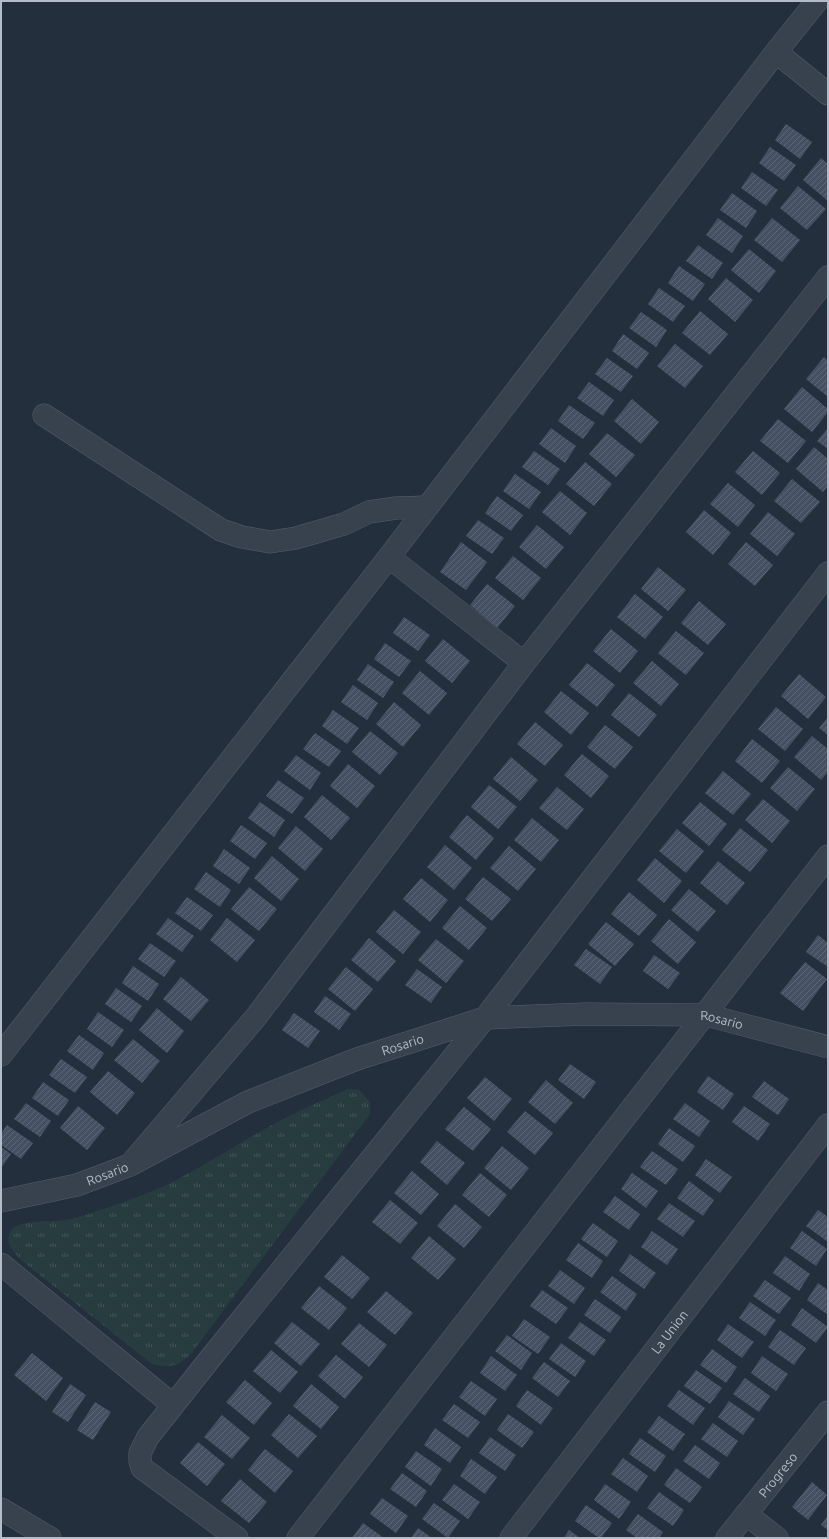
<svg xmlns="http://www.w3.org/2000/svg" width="829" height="1539" font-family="Ubuntu,sans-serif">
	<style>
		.park { fill: url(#park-tufts) }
		.building { fill: url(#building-hatch) }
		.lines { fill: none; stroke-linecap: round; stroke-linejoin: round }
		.street-casing { stroke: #565f6c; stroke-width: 23 }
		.street { stroke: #38414e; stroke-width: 22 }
		.labels { text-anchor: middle; stroke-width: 4; stroke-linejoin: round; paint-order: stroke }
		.street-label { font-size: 13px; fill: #b4bcc9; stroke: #1d2633 }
	</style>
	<defs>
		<pattern id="park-tufts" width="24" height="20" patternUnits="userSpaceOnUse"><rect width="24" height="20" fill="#263c3f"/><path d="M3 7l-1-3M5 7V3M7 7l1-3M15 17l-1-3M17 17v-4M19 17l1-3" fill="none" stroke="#435659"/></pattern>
		<pattern id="building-hatch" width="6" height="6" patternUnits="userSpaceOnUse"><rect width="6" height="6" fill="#455162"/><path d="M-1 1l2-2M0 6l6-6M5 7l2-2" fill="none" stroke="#5d6877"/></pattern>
	</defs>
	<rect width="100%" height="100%" fill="#242f3e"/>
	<!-- park -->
	<path class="park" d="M348,1089L359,1090L370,1102V1114L191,1354C178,1366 170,1369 152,1364L21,1260C13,1252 3,1241 12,1229C20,1220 53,1222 65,1220C77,1218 89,1214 100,1210C127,1201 157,1191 182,1177C214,1160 244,1140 276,1123C299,1110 324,1100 348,1089Z"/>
	<!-- building -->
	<path class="building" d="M786,124L812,142L800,159L775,140Z
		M770,147L796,165L784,181L759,163Z
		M821,158L828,164V201L803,180Z
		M752,172L778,190L766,206L741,188Z
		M798,186L826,209L807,230L780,208Z
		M732,193L757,211L746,228L720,210Z
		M718,218L743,236L732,253L706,235Z
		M772,218L800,240L782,262L754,240Z
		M698,245L723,263L712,279L686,261Z
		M749,249L776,271L759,293L731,270Z
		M679,266L705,284L693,301L668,283Z
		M726,278L753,300L735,322L708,299Z
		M659,288L685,306L673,322L648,304Z
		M700,311L728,334L710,355L682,333Z
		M641,312L667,330L656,347L629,328Z
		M623,334L649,353L637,369L612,351Z
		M675,344L703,366L685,388L657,366Z
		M824,357L828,361V397L806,379Z
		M607,358L633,376L621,392L595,374Z
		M589,382L614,400L603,416L577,398Z
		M802,387L828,409V412L812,432L784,409Z
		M632,399L659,422L641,444L614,421Z
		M569,405L595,423L583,439L558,421Z
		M778,419L806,441L788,463L760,441Z
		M551,428L576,446L565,463L539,444Z
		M828,428V449L817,441Z
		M607,433L635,455L616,477L589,454Z
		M814,447L828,459V486L823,492L796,469Z
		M534,451L560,469L548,485L522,467Z
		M753,451L780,473L762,495L735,472Z
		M585,462L612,484L594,506L566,484Z
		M515,474L541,492L529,509L503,491Z
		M792,479L820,502L801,523L774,501Z
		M728,483L755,505L738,527L710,504Z
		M560,491L587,513L570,535L542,512Z
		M497,496L523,515L511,531L485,513Z
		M704,510L731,533L713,555L686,532Z
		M768,512L795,534L777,556L750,534Z
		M478,520L504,538L492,554L466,536Z
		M537,525L564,547L546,569L519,547Z
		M461,542L487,562L466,590L440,572Z
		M746,542L773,565L755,586L728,564Z
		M513,556L541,578L523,600L495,578Z
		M658,567L686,590L668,611L641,589Z
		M487,584L515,606L497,628L470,605Z
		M635,594L663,617L645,639L617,617Z
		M699,601L726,624L708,645L681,623Z
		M404,617L430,635L418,651L393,633Z
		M611,629L638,651L620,673L593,651Z
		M676,631L704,653L686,675L658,653Z
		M443,639L470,661L452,683L425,661Z
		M385,643L411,661L399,677L374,659Z
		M652,661L679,684L661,706L633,683Z
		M587,663L615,685L597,707L569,685Z
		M368,664L394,682L383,698L357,680Z
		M420,671L447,693L429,715L402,693Z
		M799,674L826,697L808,719L781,696Z
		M353,685L378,703L367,720L341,702Z
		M561,691L589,713L571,735L544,712Z
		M629,693L657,715L639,737L611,715Z
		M394,702L421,725L403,747L376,724Z
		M776,707L803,729L785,751L758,729Z
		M333,710L359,728L347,744L322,726Z
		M828,717V735L819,728Z
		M535,722L563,745L545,766L517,744Z
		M605,725L633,747L615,769L587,747Z
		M370,731L398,753L380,775L352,752Z
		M315,733L341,751L329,767L303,749Z
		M812,736L828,749V772L821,780L794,757Z
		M752,739L780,761L762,783L735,761Z
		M582,754L609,776L591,798L564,775Z
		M296,755L321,773L310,790L284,771Z
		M511,757L538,780L520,801L493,779Z
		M348,764L375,786L357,808L330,786Z
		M788,767L815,789L797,811L770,788Z
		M723,771L751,794L733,815L705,793Z
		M278,780L304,798L292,814L266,796Z
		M489,785L517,807L498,829L471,807Z
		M557,787L584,809L567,830L539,808Z
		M322,795L350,818L331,840L304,817Z
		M763,799L790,821L772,843L745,820Z
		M260,802L285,820L274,837L248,818Z
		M700,802L727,824L709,846L682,823Z
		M467,815L494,838L476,860L449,837Z
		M532,818L559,840L541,862L514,840Z
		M241,825L267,843L255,859L230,841Z
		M296,826L323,849L305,871L278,848Z
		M740,828L768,850L750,872L722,850Z
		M677,829L704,851L686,873L659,851Z
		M445,845L472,868L454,890L427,867Z
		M509,846L536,869L518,891L490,868Z
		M224,849L250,868L239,884L213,866Z
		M272,856L299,879L281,901L254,878Z
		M655,858L682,881L664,903L637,880Z
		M718,861L745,883L727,905L700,883Z
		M206,872L231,890L220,907L194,889Z
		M483,877L511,899L492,921L465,899Z
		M421,878L448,900L430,922L403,899Z
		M249,887L277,909L259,931L231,909Z
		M689,889L716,911L698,932L671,910Z
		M629,892L657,915L639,936L611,914Z
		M187,897L213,915L201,931L175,913Z
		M460,906L487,928L469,950L442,928Z
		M394,910L421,932L403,954L376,932Z
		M168,918L194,936L182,952L156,934Z
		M227,918L255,940L237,962L210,940Z
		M669,919L696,942L678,964L651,941Z
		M606,922L634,944L615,966L588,944Z
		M818,935L828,943V967L806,952Z
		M369,938L396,961L378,982L351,960Z
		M436,939L464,961L446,983L418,960Z
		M150,943L176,961L164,977L138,959Z
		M586,949L612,967L600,984L574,965Z
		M654,955L680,973L668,989L643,971Z
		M805,962L827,979L803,1011L780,993Z
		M133,966L159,984L148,1001L122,983Z
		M346,967L373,989L355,1011L328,989Z
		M417,969L442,987L431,1003L405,985Z
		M181,977L209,1000L191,1021L163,999Z
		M116,988L142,1006L131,1022L105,1004Z
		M325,996L351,1014L339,1030L314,1012Z
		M157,1008L184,1031L167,1053L139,1030Z
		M98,1012L124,1030L112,1047L87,1029Z
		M294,1013L320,1031L308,1048L282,1030Z
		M79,1035L104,1053L93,1070L67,1051Z
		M133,1039L160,1061L142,1083L114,1060Z
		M61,1059L87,1077L75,1093L49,1075Z
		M570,1064L596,1082L584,1099L558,1080Z
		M108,1071L135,1093L117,1115L90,1092Z
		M708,1076L734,1094L723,1110L697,1092Z
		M485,1077L512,1099L494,1121L467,1098Z
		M546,1080L573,1103L555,1124L528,1102Z
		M764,1081L789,1099L778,1115L752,1097Z
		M43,1082L69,1100L58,1116L32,1098Z
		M26,1103L51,1121L40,1137L14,1119Z
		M685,1103L710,1121L699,1137L673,1119Z
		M78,1106L105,1128L87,1150L60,1128Z
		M744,1106L770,1124L758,1141L732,1122Z
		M464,1107L491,1129L473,1151L445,1129Z
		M525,1111L553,1133L535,1155L507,1132Z
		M7,1125L33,1143L21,1159L1,1145V1134Z
		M669,1128L695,1146L683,1162L658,1144Z
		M437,1141L465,1163L447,1185L420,1162Z
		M502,1146L529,1168L511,1190L484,1168Z
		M1,1147L11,1154L1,1168Z
		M652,1151L678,1169L666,1185L640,1167Z
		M706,1159L732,1177L720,1193L695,1175Z
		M412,1171L439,1194L421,1215L394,1193Z
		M480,1173L507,1195L489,1217L462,1195Z
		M632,1173L658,1191L646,1208L621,1189Z
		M689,1181L714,1200L703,1216L677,1198Z
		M615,1196L640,1214L629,1230L603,1212Z
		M390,1200L418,1223L400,1244L372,1222Z
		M669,1203L695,1221L683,1237L657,1219Z
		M455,1204L482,1227L464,1248L437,1226Z
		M818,1210L828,1217V1242L806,1226Z
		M593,1223L618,1241L607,1257L581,1239Z
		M652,1231L678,1249L667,1265L641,1247Z
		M802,1231L827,1249L816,1266L790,1248Z
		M429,1236L456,1259L438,1280L411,1258Z
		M578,1243L603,1261L592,1278L566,1260Z
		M630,1254L656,1273L644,1289L619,1271Z
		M342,1255L370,1278L352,1299L324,1277Z
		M785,1256L810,1274L799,1291L773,1273Z
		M560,1270L585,1288L574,1304L548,1286Z
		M612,1276L637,1294L626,1311L600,1292Z
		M765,1280L791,1298L779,1314L753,1296Z
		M818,1283L828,1290V1315L807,1300Z
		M319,1286L347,1308L329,1330L301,1308Z
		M542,1290L568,1308L556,1324L530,1306Z
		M386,1291L413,1313L395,1335L367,1312Z
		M595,1299L621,1317L610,1333L584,1315Z
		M750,1302L776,1320L765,1336L739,1318Z
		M802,1308L828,1327L816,1343L791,1325Z
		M524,1319L550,1337L538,1354L512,1336Z
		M292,1322L320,1344L301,1366L274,1343Z
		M580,1322L606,1340L594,1356L568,1338Z
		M359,1323L387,1345L369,1367L341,1344Z
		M728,1324L754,1342L742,1358L717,1340Z
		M780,1330L806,1348L794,1365L768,1347Z
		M507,1335L532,1353L521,1370L495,1351Z
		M561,1343L586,1361L575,1377L549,1359Z
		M712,1349L737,1367L726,1383L700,1365Z
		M271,1350L298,1372L280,1393L253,1371Z
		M32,1353L63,1378L46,1401L14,1375Z
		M336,1355L363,1377L345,1399L318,1376Z
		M491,1356L517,1375L505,1391L480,1373Z
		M762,1356L788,1374L776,1391L751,1373Z
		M544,1362L570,1381L558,1397L532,1378Z
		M696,1370L722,1388L710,1404L684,1386Z
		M745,1378L770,1396L759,1412L733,1394Z
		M245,1380L272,1403L254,1425L226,1402Z
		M471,1381L497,1399L485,1416L459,1397Z
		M70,1384L86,1395L68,1422L52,1412Z
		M311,1384L339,1407L321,1429L293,1406Z
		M527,1390L553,1408L541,1425L516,1406Z
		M679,1390L705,1408L693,1425L667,1406Z
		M729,1401L755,1419L743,1435L718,1417Z
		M95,1402L111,1412L93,1440L77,1430Z
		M454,1404L480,1422L468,1438L442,1420Z
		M289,1414L317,1436L298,1458L271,1435Z
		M508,1414L534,1432L522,1448L497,1430Z
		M222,1415L250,1438L232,1459L204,1437Z
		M659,1416L685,1434L673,1451L647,1432Z
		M713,1423L738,1441L727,1457L701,1439Z
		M435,1428L461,1447L450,1463L424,1445Z
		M490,1437L516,1455L505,1471L479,1453Z
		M640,1438L666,1456L655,1472L629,1454Z
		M198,1442L225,1464L207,1486L180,1463Z
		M695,1445L720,1463L709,1479L683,1461Z
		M265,1449L293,1471L275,1493L248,1470Z
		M416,1451L442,1469L431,1486L405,1467Z
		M623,1458L648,1476L637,1492L611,1474Z
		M471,1459L497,1477L485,1494L460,1476Z
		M676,1468L702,1487L690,1503L664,1485Z
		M402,1473L427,1491L416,1507L390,1489Z
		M240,1479L267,1502L249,1523L221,1501Z
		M812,1482L827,1495L808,1520L792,1507Z
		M454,1484L480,1502L468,1519L442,1500Z
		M605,1484L631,1502L619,1519L594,1500Z
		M659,1492L684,1510L673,1526L647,1508Z
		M382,1498L408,1516L396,1533L370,1514Z
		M434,1503L460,1521L448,1538L422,1519Z
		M586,1505L612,1523L601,1538H599L575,1521Z
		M638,1514L663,1532L659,1538H637L626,1530Z
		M828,1515V1530L821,1525Z
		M363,1523L384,1538H352Z
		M418,1528L432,1538H411Z
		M569,1530L580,1538H564Z"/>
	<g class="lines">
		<defs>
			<g id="street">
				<path d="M776,52L828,94"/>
				<path d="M44,415L221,530L242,537L270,542L296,538L344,524L369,512L396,508L427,507"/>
				<path d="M389,557L524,663"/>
				<path d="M1,1055L389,557L776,52L817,1"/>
				<path d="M130,1165L256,1017L524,663L828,277"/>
				<path id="s1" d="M1,1201L77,1185L130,1165L248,1102L357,1059L485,1018L586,1014L706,1015L828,1047"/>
				<path d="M1,1264L173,1405"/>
				<path d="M1,1509L50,1538"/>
				<path d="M746,1514L777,1538"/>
				<path d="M237,1538L142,1468L140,1461V1453L148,1437L209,1360L485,1018L828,573"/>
				<path d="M298,1538L828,856"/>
				<path id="s2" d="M511,1538L828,1125"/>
				<path id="s3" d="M727,1538L828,1412"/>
			</g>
		</defs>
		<!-- street casing -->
		<use href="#street" class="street-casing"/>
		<!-- street -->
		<use href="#street" class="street"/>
	</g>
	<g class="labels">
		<!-- street labels -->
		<g class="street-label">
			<text dy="5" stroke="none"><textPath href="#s1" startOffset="757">Rosario</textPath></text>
			<text dy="5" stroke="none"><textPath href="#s1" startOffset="433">Rosario</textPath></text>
			<text dy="5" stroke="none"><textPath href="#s1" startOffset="110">Rosario</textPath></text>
			<text dy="5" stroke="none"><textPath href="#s2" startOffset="260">La Union</textPath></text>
			<text dy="5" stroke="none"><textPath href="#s3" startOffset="81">Progreso</textPath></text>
		</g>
	</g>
	<!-- border -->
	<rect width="829" height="1539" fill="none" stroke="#b4bcc9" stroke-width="4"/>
</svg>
